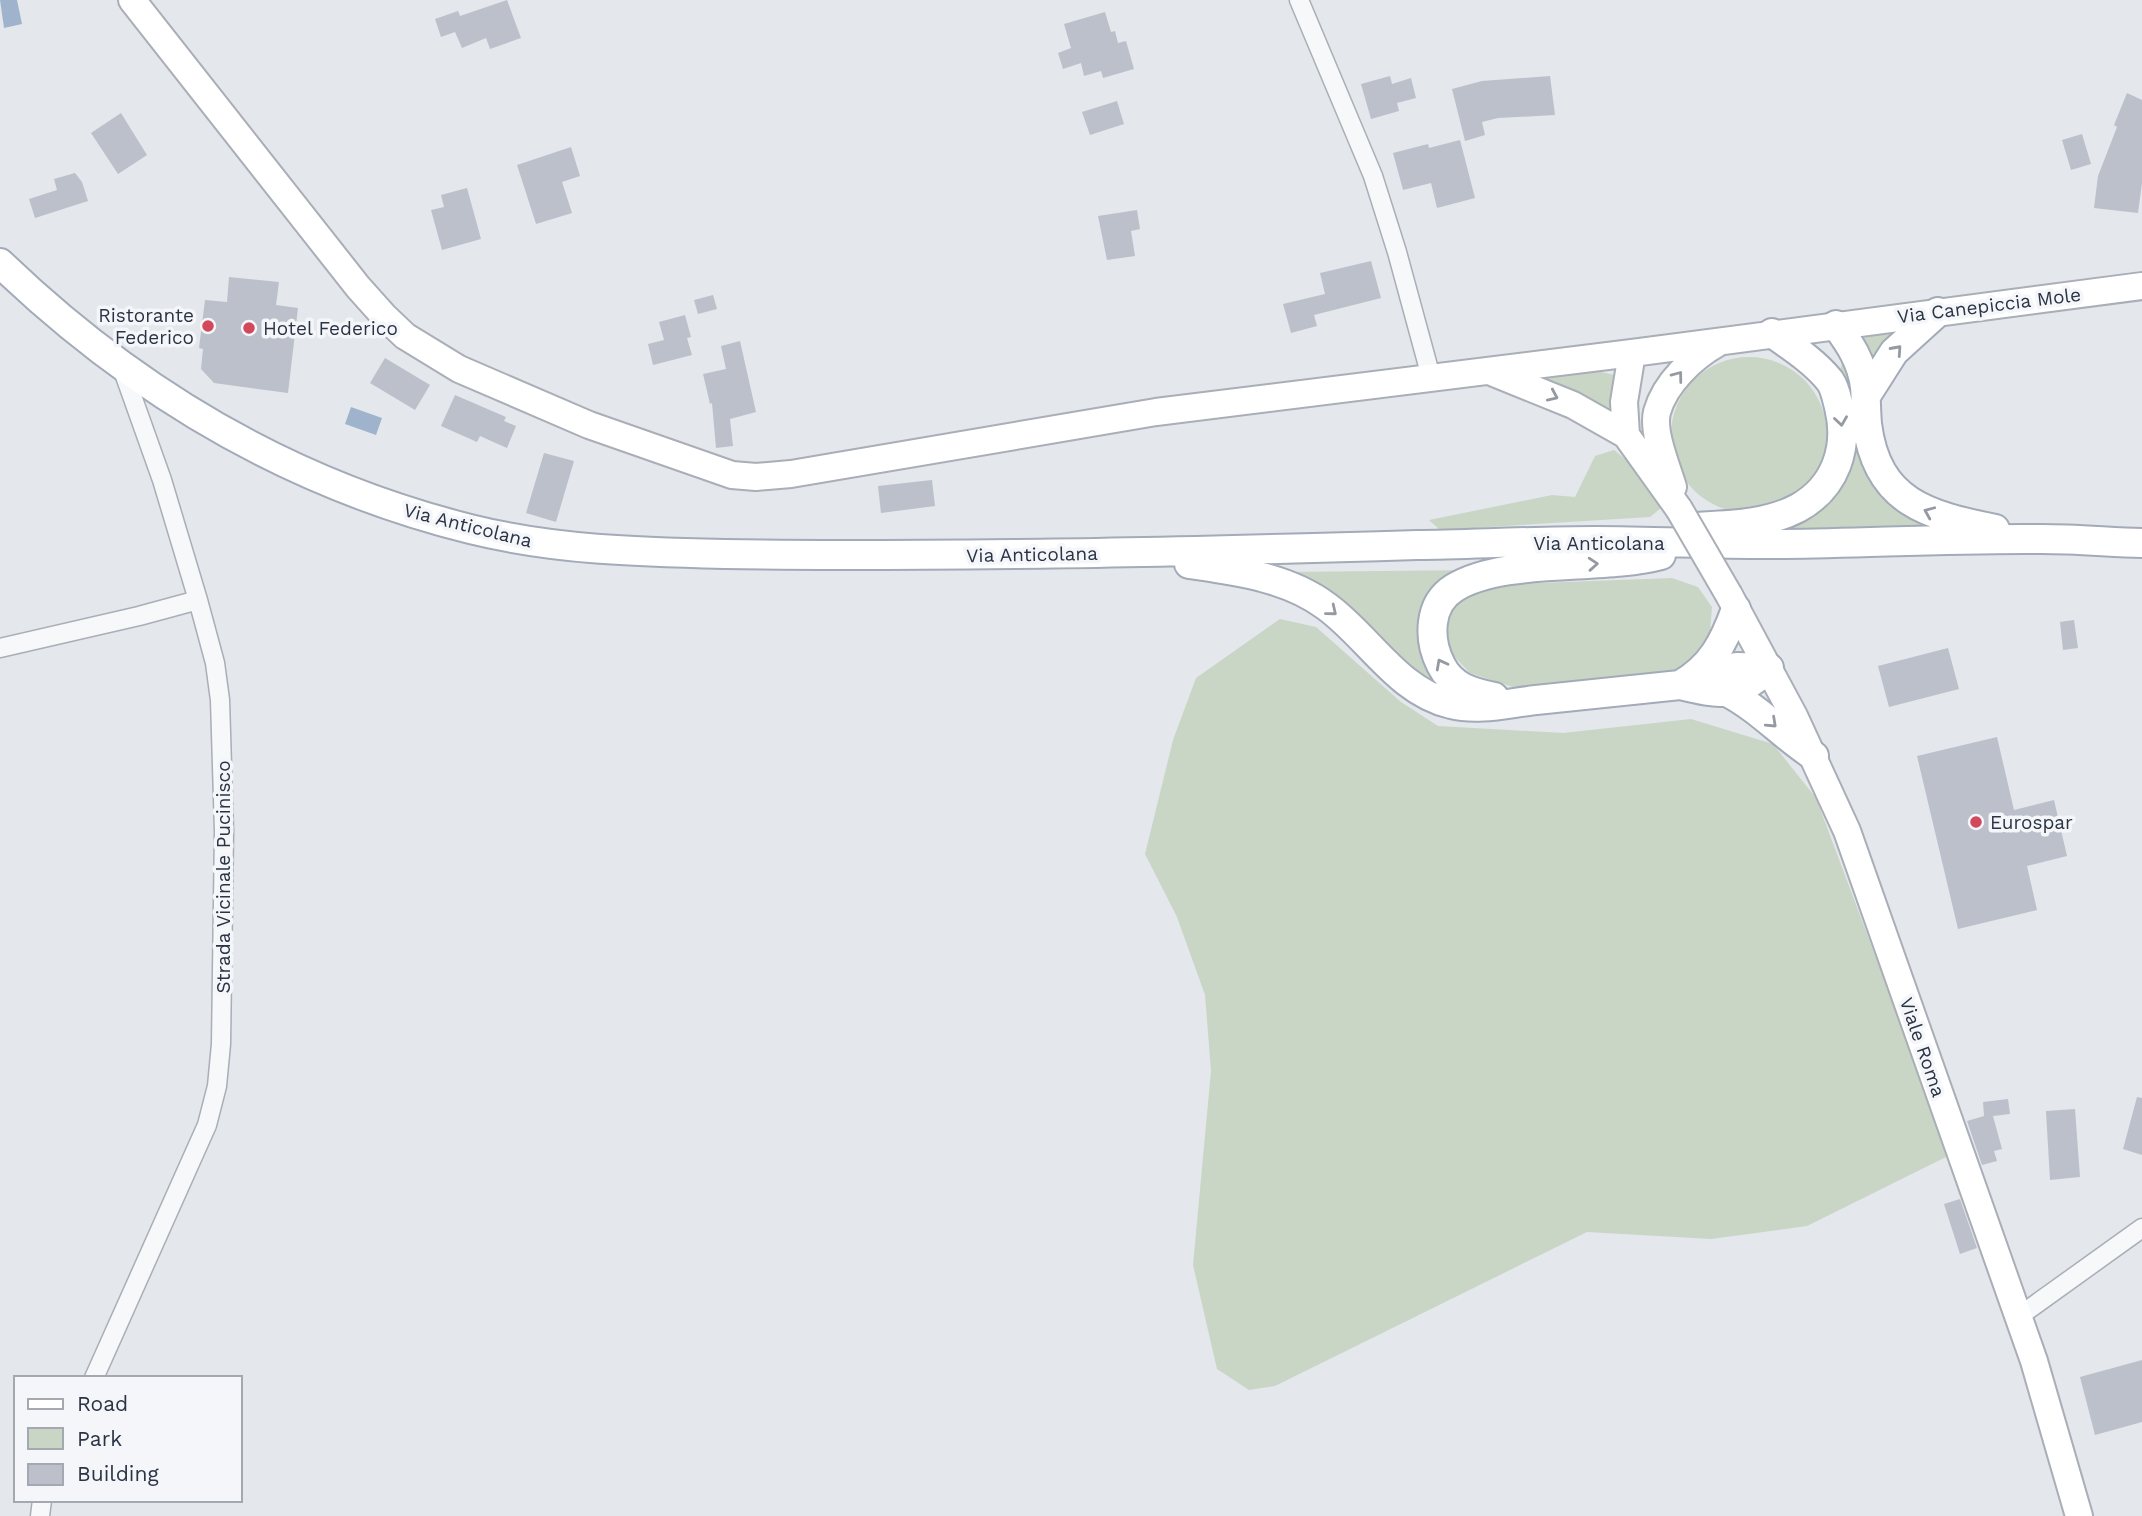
<svg xmlns="http://www.w3.org/2000/svg" width="2142" height="1516" font-family="'Work Sans',sans-serif">
	<style>
		.green { fill: #c9d6c5 }
		.water { fill: #9fb4cc }
		.building { fill: #bbc0ca }
		.lines { fill: none; stroke-linecap: round; stroke-linejoin: round }
		.street-casing { stroke: #a9aeb7; stroke-width: 21 }
		.secondary-casing { stroke: #a9aeb7; stroke-width: 30 }
		.primary-casing { stroke: #a3abb8; stroke-width: 32 }
		.street { stroke: #f7f8fa; stroke-width: 18 }
		.secondary { stroke: #fff; stroke-width: 26 }
		.primary { stroke: #fff; stroke-width: 28 }
		.secondary-bridge-casing { stroke: #a9aeb7; stroke-width: 30; stroke-linecap: butt }
		.secondary-bridge { stroke: #fff; stroke-width: 26 }
		.oneway { stroke: #959aa2 }
		.poi-dot { fill: #d1495b; stroke: #f4f6f9; stroke-width: 2.5 }
		.labels { text-anchor: middle; stroke-width: 7; stroke-linejoin: round; paint-order: stroke }
		.street-label { font-size: 19px; fill: #2b3445; stroke: #f4f6f9 }
		.poi-label { font-size: 19px; fill: #2b3445; stroke: #f4f6f9; text-anchor: start }
	</style>
	<rect width="100%" height="100%" fill="#e4e7ec"/>
	<!-- green -->
	<path class="green" d="M1906,328L1870,364L1858,338L1865,333Z
		M1845,354L1861,432L1940,526L1779,530L1823,505L1839,373Z
		M1671 435a78 78 0 1 1 156 0a78 78 0 1 1-156 0Z
		M1597,371L1623,377L1613,419L1532,377Z
		M1614,450L1639,470L1661,508L1650,517L1440,530L1429,520L1552,495L1575,497L1595,456Z
		M1475,570L1445,584L1440,685L1413,669L1288,572Z
		M1672,578L1698,587L1712,607L1709,646L1693,670L1516,688L1470,673L1450,652L1447,624L1459,598L1485,585Z
		M1280,619L1316,627L1401,702L1438,726L1563,733L1691,719L1773,744L1816,798L1950,1155L1807,1226L1711,1239L1587,1232L1275,1386L1249,1390L1217,1369L1193,1265L1211,1071L1205,995L1177,917L1145,854L1173,740L1196,678Z"/>
	<!-- water -->
	<path class="water" d="M0,0H17L22,24L4,28Z
		M351,407L382,418L376,435L345,424Z"/>
	<!-- building -->
	<path class="building" d="M507,0L521,38L490,49L486,38L462,48L455,32L441,37L435,19L458,11L460,16Z
		M1105,12L1111,32L1115,31L1118,43L1126,41L1134,69L1103,78L1101,71L1084,76L1081,63L1063,69L1058,53L1071,48L1064,24Z
		M1390,76L1392,84L1411,78L1416,98L1397,103L1399,111L1371,119L1361,84Z
		M1550,76L1555,115L1498,118L1482,122L1485,135L1465,141L1452,89L1482,81Z
		M2127,93L2142,100V183L2138,213L2094,208L2098,176L2117,127L2114,125Z
		M1117,101L1124,124L1090,135L1082,112Z
		M121,113L147,155L118,174L91,133Z
		M2082,134L2091,164L2071,170L2062,140Z
		M1460,140L1475,198L1437,208L1431,183L1403,190L1393,153L1428,144L1429,148Z
		M571,147L580,176L562,182L572,213L536,224L517,165Z
		M75,173L82,182L88,201L35,218L29,199L57,190L54,179Z
		M467,188L481,239L442,250L431,210L444,207L441,195Z
		M1137,210L1140,229L1131,231L1135,256L1107,260L1098,216Z
		M1371,261L1381,298L1314,315L1317,326L1291,333L1283,304L1325,294L1320,273Z
		M229,277L279,282L276,305L298,308L288,393L214,383L201,369L203,349L199,348L205,300L227,302Z
		M713,295L717,309L698,314L694,300Z
		M685,315L691,337L687,338L692,355L653,365L648,344L664,340L659,322Z
		M740,341L756,412L730,419L733,446L716,448L712,403L710,404L703,374L726,369L721,346Z
		M385,358L430,385L415,410L370,383Z
		M455,395L506,417L504,421L516,426L507,448L480,436L477,442L441,426Z
		M544,453L574,461L556,522L526,513Z
		M932,480L935,506L881,513L878,486Z
		M2074,620L2078,648L2063,650L2060,622Z
		M1948,648L1959,689L1889,707L1878,666Z
		M1997,737L2014,810L2054,800L2067,856L2027,866L2037,910L1958,929L1917,756Z
		M2137,1097L2142,1098V1155L2123,1149Z
		M2008,1099L2010,1114L1993,1116L2002,1149L1994,1151L1997,1161L1982,1165L1967,1121L1984,1116L1983,1102Z
		M2075,1109L2080,1177L2050,1180L2046,1111Z
		M1960,1199L1977,1248L1960,1254L1944,1204Z
		M2142,1360V1422L2095,1435L2080,1377Z"/>
	<g class="lines">
		<defs>
			<path id="street" d="M1299,0L1373,176L1397,252L1431,377
				M0,648L139,616L198,600
				M2018,1317L2142,1228
				M94,1378L207,1125L217,1086L221,1044L224,831L220,700L215,663L198,600L162,480L121,365
				M40,1516L42,1500"/>
			<path id="secondary" d="M132,0L358,287L384,316L405,336L459,369L589,425L732,475L756,477L791,474L1156,412L1632,353L2142,286
				M1494,373L1573,405L1626,435L1679,509
				M1626,435L1624,402L1632,353
				M1673,487C1667,467 1652,432 1657,412C1665,383 1693,357 1718,343
				M1729,595L1794,716L1847,831L2034,1361L2079,1516"/>
			<path id="primary" d="M0,263C134,392 290,484 470,529C554,550 639,552 725,554C822,556 918,555 1015,554C1149,553 1283,549 1417,545C1476,544 1536,541 1595,541C1659,541 1722,545 1785,544C1870,543 1956,538 2042,539C2075,539 2109,542 2142,543
				M1836,325C1850,344 1862,362 1865,387C1866,399 1866,412 1867,424C1877,503 1928,515 1995,529
				M1866,396L1894,352L1938,312
				M1692,527C1728,525 1766,525 1798,508C1836,487 1849,447 1839,407C1837,399 1835,388 1830,381C1815,362 1792,347 1772,333
				M1189,564C1236,571 1287,577 1326,606C1368,636 1398,692 1451,704C1479,711 1508,703 1536,700C1584,695 1632,690 1680,685C1721,695 1736,698 1769,668
				M1697,676L1737,667L1769,668
				M1680,685C1712,667 1724,642 1736,609
				M1727,692C1760,709 1783,736 1814,756
				M1494,697C1471,692 1452,687 1441,665C1428,640 1428,604 1454,588C1504,557 1602,571 1661,555"/>
		</defs>
		<!-- street casing -->
		<use href="#street" class="street-casing"/>
		<!-- secondary casing -->
		<use href="#secondary" class="secondary-casing"/>
		<!-- primary casing -->
		<use href="#primary" class="primary-casing"/>
		<!-- street -->
		<use href="#street" class="street"/>
		<!-- secondary -->
		<use href="#secondary" class="secondary"/>
		<!-- primary -->
		<use href="#primary" class="primary"/>
		<defs>
			<path id="secondary-bridge" d="M1679,509L1729,595"/>
		</defs>
		<!-- secondary-bridge casing -->
		<use href="#secondary-bridge" class="secondary-bridge-casing"/>
		<!-- secondary-bridge -->
		<use href="#secondary-bridge" class="secondary-bridge"/>
	</g>
	<!-- one-way arrows -->
	<defs><path id="oneway-chevron" d="M-2-3.5L2.5 0L-2 3.5" fill="none" stroke-width="1.6" stroke-linecap="round" stroke-linejoin="round" transform="scale(1.75)"/></defs>
	<g class="oneway">
		<use href="#oneway-chevron" transform="translate(1897 350) rotate(-48)"/>
		<use href="#oneway-chevron" transform="translate(1678 376) rotate(-53)"/>
		<use href="#oneway-chevron" transform="translate(1553 396) rotate(24)"/>
		<use href="#oneway-chevron" transform="translate(1841 421) rotate(82)"/>
		<use href="#oneway-chevron" transform="translate(1929 512) rotate(-157)"/>
		<use href="#oneway-chevron" transform="translate(1593 564) rotate(-4)"/>
		<use href="#oneway-chevron" transform="translate(1332 611) rotate(39)"/>
		<use href="#oneway-chevron" transform="translate(1441 664) rotate(-118)"/>
		<use href="#oneway-chevron" transform="translate(1772 723) rotate(43)"/>
	</g>
	<!-- markers -->
	<g class="poi-dot">
		<circle cx="208" cy="326" r="7"/>
		<circle cx="249" cy="328" r="7"/>
		<circle cx="1976" cy="822" r="7"/>
	</g>
	<g class="labels">
		<!-- street labels -->
		<g class="street-label">
			<text transform="translate(1989 305) rotate(-7)" y="7">Via Canepiccia Mole</text>
			<text transform="translate(468 525) rotate(14)" y="7">Via Anticolana</text>
			<text x="1599" y="550">Via Anticolana</text>
			<text transform="translate(1032 554) rotate(-1)" y="7">Via Anticolana</text>
			<text transform="translate(223 877) rotate(-90)" y="7">Strada Vicinale Pucinisco</text>
			<text transform="translate(1923 1047) rotate(71)" y="7">Viale Roma</text>
		</g>
		<!-- poi labels -->
		<g class="poi-label">
			<text x="194" y="322" text-anchor="end">Ristorante<tspan x="194" dy="22">Federico</tspan></text>
			<text x="263" y="335">Hotel Federico</text>
			<text x="1990" y="829">Eurospar</text>
		</g>
	</g>
	<!-- legend -->
	<rect x="14" y="1376" width="228" height="126" fill="#f4f6f9" stroke="#a4a8b1" stroke-width="2"/>
	<rect x="28" y="1399" width="35" height="10" fill="#ffffff" stroke="#a4a8b1" stroke-width="2"/>
	<text x="77" y="1411" font-size="21" fill="#2b3445">Road</text>
	<rect x="28" y="1428" width="35" height="21" fill="#c9d6c5" stroke="#a4a8b1" stroke-width="2"/>
	<text x="77" y="1446" font-size="21" fill="#2b3445">Park</text>
	<rect x="28" y="1464" width="35" height="21" fill="#bbc0ca" stroke="#a4a8b1" stroke-width="2"/>
	<text x="77" y="1481" font-size="21" fill="#2b3445">Building</text>
</svg>
